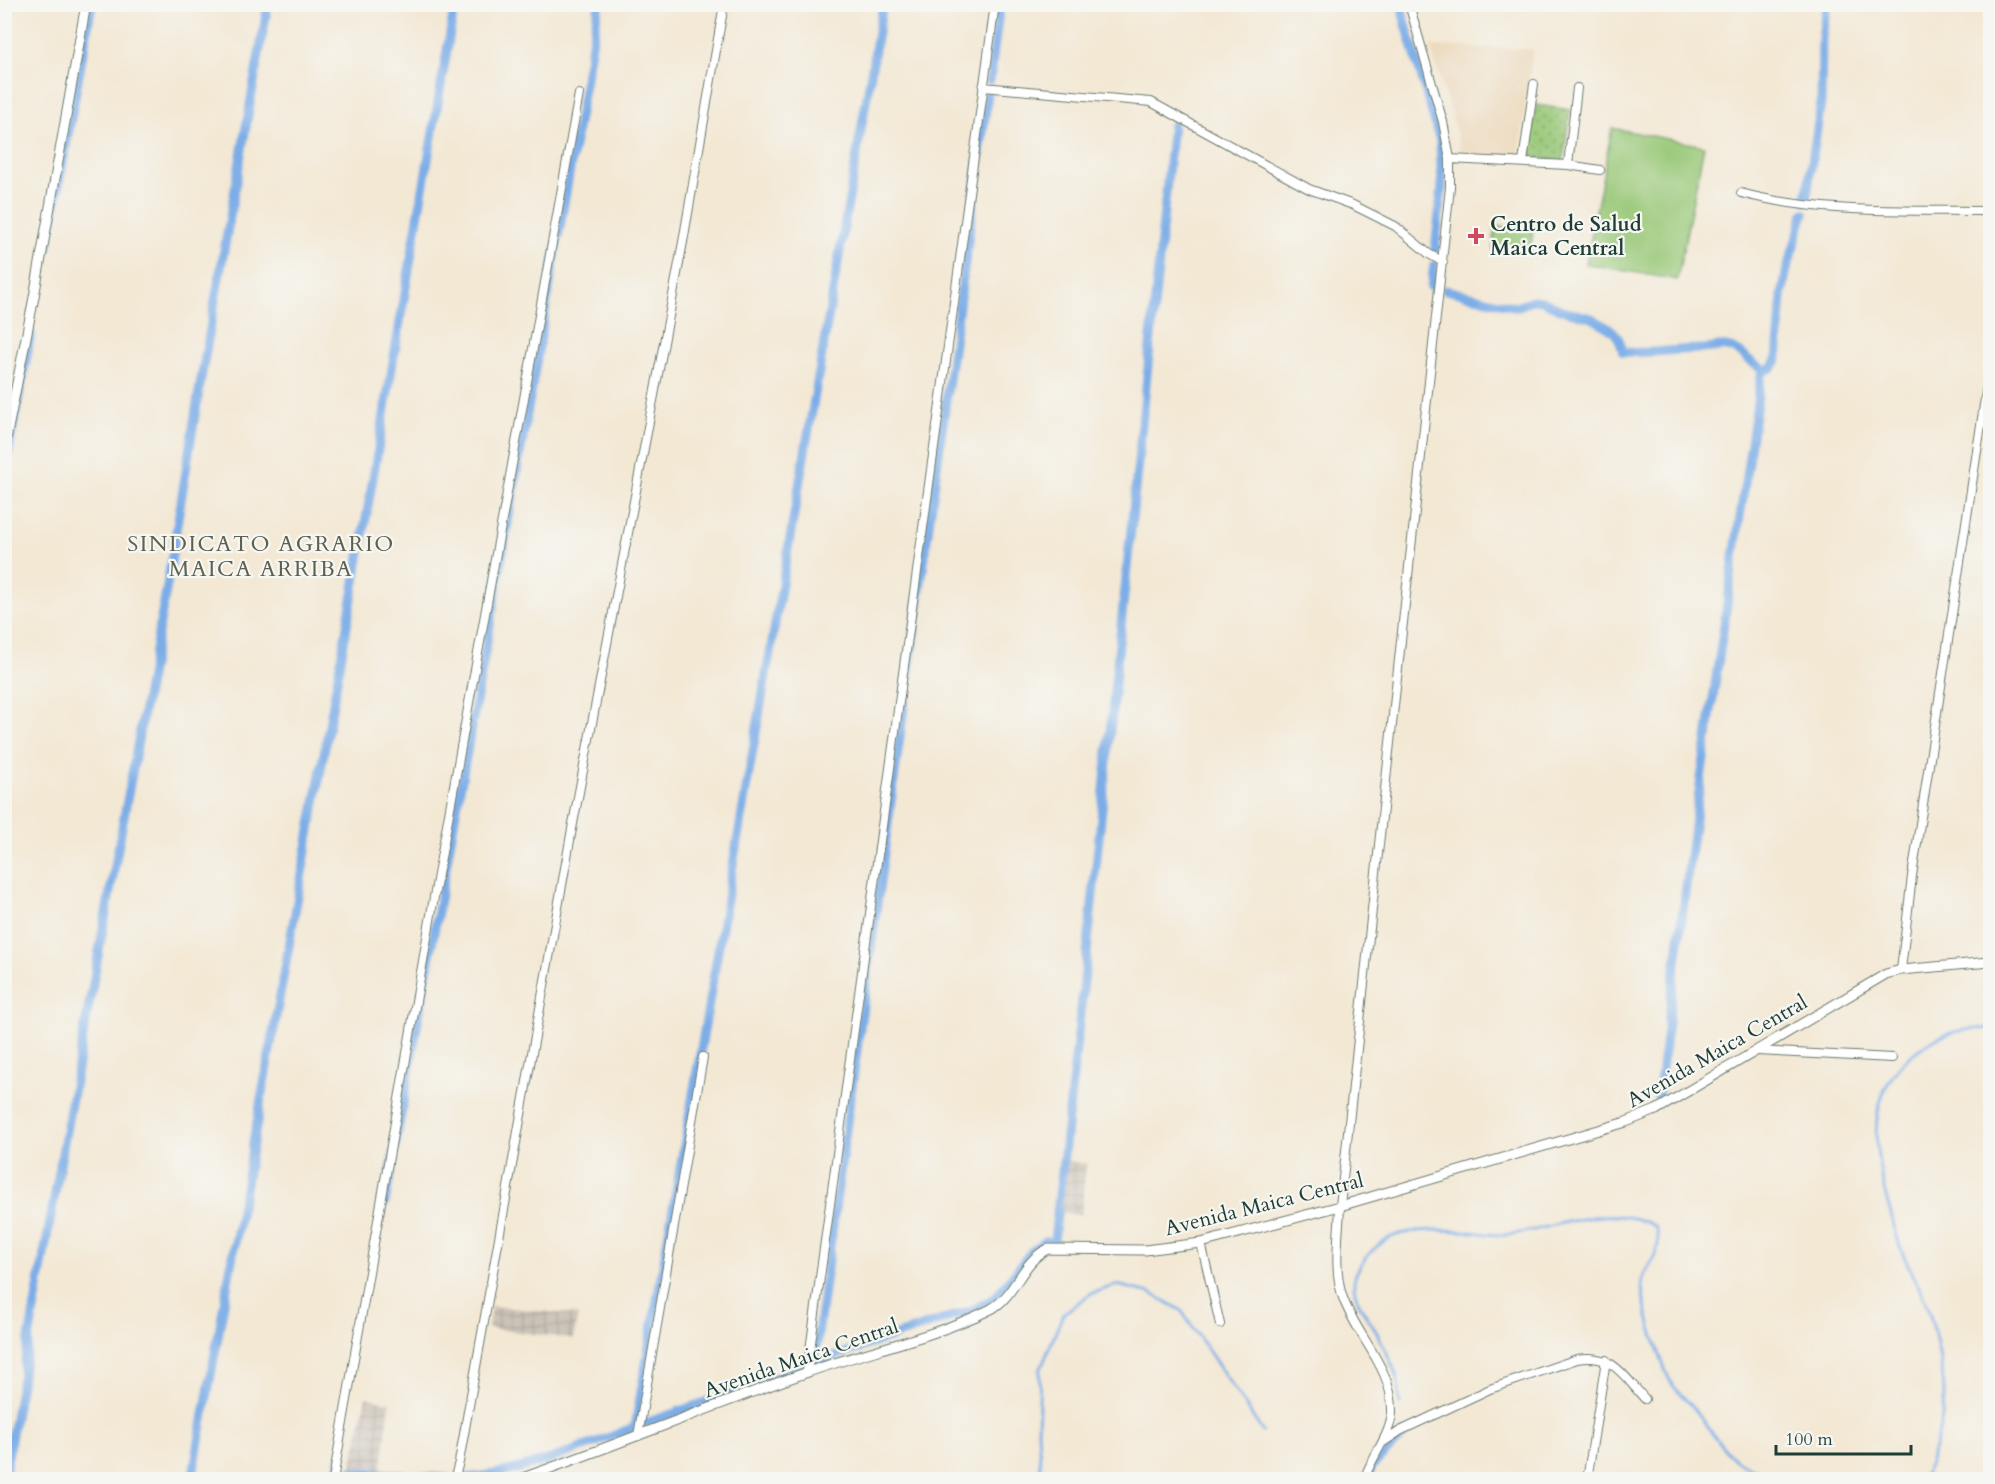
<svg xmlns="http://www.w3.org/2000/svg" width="1995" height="1484" font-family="Cardo,serif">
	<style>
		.built { fill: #ecd8ba }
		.industrial { fill: url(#industrial-grid) }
		.green { fill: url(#green-dots); stroke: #5b8255; stroke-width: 1.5 }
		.pitch { fill: #97c776; stroke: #5b8255; stroke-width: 1.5 }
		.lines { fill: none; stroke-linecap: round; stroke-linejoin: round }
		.stream { stroke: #7bade7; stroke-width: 3 }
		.canal { stroke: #7bade7; stroke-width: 9 }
		.minor-casing { stroke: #69796c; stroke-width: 10 }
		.tertiary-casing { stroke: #69796c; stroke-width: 11 }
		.minor { stroke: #fff; stroke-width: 8 }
		.tertiary { stroke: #fff; stroke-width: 9 }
		.poi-dot { fill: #d1495b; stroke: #f6f6f2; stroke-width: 2 }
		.labels { text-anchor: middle; stroke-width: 4.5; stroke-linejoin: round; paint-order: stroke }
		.poi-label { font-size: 21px; font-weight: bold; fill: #1f3d34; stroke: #f6f6f2; text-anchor: start }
		.street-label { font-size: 21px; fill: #1f3d34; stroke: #f6f6f2 }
		.neighbourhood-label { font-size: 22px; letter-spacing: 1.5px; fill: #5e6050; stroke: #f6f6f2 }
	</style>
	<defs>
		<pattern id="industrial-grid" width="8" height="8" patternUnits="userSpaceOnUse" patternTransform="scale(1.5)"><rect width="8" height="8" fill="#cbc3b8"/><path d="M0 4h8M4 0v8" fill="none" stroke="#aea89f"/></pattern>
		<pattern id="green-dots" width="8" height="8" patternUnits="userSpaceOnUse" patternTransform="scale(1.5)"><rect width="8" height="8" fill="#97c776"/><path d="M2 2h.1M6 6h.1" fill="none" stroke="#7ba362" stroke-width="1.8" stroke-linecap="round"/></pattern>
	</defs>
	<rect width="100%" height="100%" fill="#f6f6f2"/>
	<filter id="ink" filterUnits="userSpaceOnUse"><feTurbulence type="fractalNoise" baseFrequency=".0167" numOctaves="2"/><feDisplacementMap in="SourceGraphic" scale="12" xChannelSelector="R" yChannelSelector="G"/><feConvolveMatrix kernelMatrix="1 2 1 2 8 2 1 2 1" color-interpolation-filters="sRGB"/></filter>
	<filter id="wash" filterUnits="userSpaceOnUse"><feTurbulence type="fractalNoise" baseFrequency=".008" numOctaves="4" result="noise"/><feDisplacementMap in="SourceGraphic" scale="24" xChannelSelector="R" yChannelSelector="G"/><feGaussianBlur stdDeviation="1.35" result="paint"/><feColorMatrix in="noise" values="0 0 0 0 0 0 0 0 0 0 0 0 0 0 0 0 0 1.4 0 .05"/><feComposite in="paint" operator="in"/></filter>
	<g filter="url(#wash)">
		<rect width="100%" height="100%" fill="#f3e8d4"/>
		<!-- built -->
		<path class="built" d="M1430,46L1533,49L1519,158L1462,156L1455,127Z"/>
		<!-- industrial -->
		<path class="industrial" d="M1064,1161L1086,1164L1081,1215L1060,1212Z
			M491,1306L578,1315L573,1339L488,1328Z
			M366,1397L390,1403L381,1473L351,1471Z"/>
		<!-- green -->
		<path class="green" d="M1536,105L1570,110L1563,161L1529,157Z"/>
		<!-- pitch -->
		<path class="pitch" d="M1612,128L1704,146L1677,280L1586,264Z
			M1495,226L1533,230L1530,254L1493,250Z"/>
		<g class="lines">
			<!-- stream -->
			<path class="stream" d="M1400,1404C1399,1393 1399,1382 1395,1372C1390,1359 1384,1347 1378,1335C1370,1320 1352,1299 1354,1281C1358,1261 1380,1239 1400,1234C1418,1230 1440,1229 1459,1231C1475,1231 1489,1236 1505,1235C1551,1231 1612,1199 1656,1227C1657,1232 1658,1237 1658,1241C1659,1259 1641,1269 1642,1288C1643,1305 1663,1370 1672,1384C1679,1394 1689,1402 1697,1412C1710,1429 1720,1448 1737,1461C1749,1470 1766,1471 1779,1480
				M1041,1480L1038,1431L1040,1371L1063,1314L1090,1294L1117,1285L1150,1293L1181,1310L1263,1432
				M1923,1480C1935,1447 1948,1412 1943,1378C1939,1351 1933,1322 1924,1298C1917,1282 1909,1267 1902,1252C1896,1237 1893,1220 1888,1204C1873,1149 1864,1092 1914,1053C1928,1042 1945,1033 1963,1030C1972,1029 1982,1029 1990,1028"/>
			<!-- canal -->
			<path class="canal" d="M1402,4L1403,14L1440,140L1442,186L1435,250
				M990,80L1000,4
				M988,95L814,1363L975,1309L995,1298L1031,1252L1046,1241
				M1806,201L1821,103L1822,37L1827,4
				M47,249L92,4
				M1431,287L1434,265
				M1446,290L1516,307L1533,300L1542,301L1562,310L1592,318L1613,331L1619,339L1623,352C1650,354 1676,349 1703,349C1711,349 1719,346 1727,347C1744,350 1750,366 1766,370L1773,367L1777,360L1782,296L1786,273L1804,213
				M4,476L31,334
				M1658,1098L1695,819L1762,369
				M385,1203L495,597L599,4
				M1054,1240L1085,972L1173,125
				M646,1423L801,1368
				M635,1427L883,4
				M340,1474L339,1467L341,1456
				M340,1474L351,1471L446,1478
				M463,1478C518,1475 584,1447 635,1427
				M4,1479L80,1053L168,580L201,379L268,4
				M192,1480L355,582L455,4
				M1370,1480L1371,1467L1404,1434"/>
		</g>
	</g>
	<g filter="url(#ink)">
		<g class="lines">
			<defs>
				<path id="minor" d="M983,87L1151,102L1309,189L1353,205L1395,226L1429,254L1443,262
					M1450,159L1568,165L1600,170
					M1523,162L1534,84
					M1568,165L1577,88
					M1741,193C1818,214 1910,210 1990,211
					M1901,970L1912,876L1990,366
					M1757,1051L1892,1058
					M1201,1243L1220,1324
					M807,1372L995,4
					M638,1436L703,1057
					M1382,1443L1400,1431L1490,1389L1577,1359C1613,1353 1623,1375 1645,1399
					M333,1480L437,880L579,94
					M454,1480L459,1462L572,829L683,242L724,4
					M1364,1480C1371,1457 1391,1435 1392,1412C1393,1368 1357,1337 1343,1298C1333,1269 1339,1237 1340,1206L1450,187V159L1443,122L1409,4
					M1587,1480L1606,1360"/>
				<path id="tertiary" d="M4,449L34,297L86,4
					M356,1480H368
					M517,1480C615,1446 710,1406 808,1372C867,1351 932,1338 989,1310C1015,1298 1021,1261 1048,1249L1145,1250L1201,1243L1340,1206L1626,1122L1656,1110L1886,974L1901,970L1990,962"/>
			</defs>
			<!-- minor casing -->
			<use href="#minor" class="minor-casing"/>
			<!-- tertiary casing -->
			<use href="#tertiary" class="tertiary-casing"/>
			<!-- minor -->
			<use href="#minor" class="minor"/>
			<!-- tertiary -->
			<use href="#tertiary" class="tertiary"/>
		</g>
	</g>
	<!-- markers -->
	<path class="poi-dot" d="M1473 227h6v6h6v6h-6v6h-6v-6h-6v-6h6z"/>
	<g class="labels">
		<!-- poi labels -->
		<g class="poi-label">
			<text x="1490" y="231">Centro de Salud<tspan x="1490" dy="24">Maica Central</tspan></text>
		</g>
		<!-- street labels -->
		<g class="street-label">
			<text transform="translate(1717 1051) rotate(-30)" y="7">Avenida Maica Central</text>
			<text transform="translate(1264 1204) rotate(-14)" y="7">Avenida Maica Central</text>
			<text transform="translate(801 1358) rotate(-19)" y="7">Avenida Maica Central</text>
		</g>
		<!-- neighbourhood labels -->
		<g class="neighbourhood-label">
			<text x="261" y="551">SINDICATO AGRARIO<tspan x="261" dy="25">MAICA ARRIBA</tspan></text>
		</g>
	</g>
	<!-- margin -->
	<rect width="1995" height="1484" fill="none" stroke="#f6f6f2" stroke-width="24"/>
	<!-- scale -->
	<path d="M1776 1445v9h135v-9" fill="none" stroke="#1f3d34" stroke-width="3"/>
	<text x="1785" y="1445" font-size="18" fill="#1f3d34" stroke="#f6f6f2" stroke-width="4.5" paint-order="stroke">100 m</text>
</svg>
